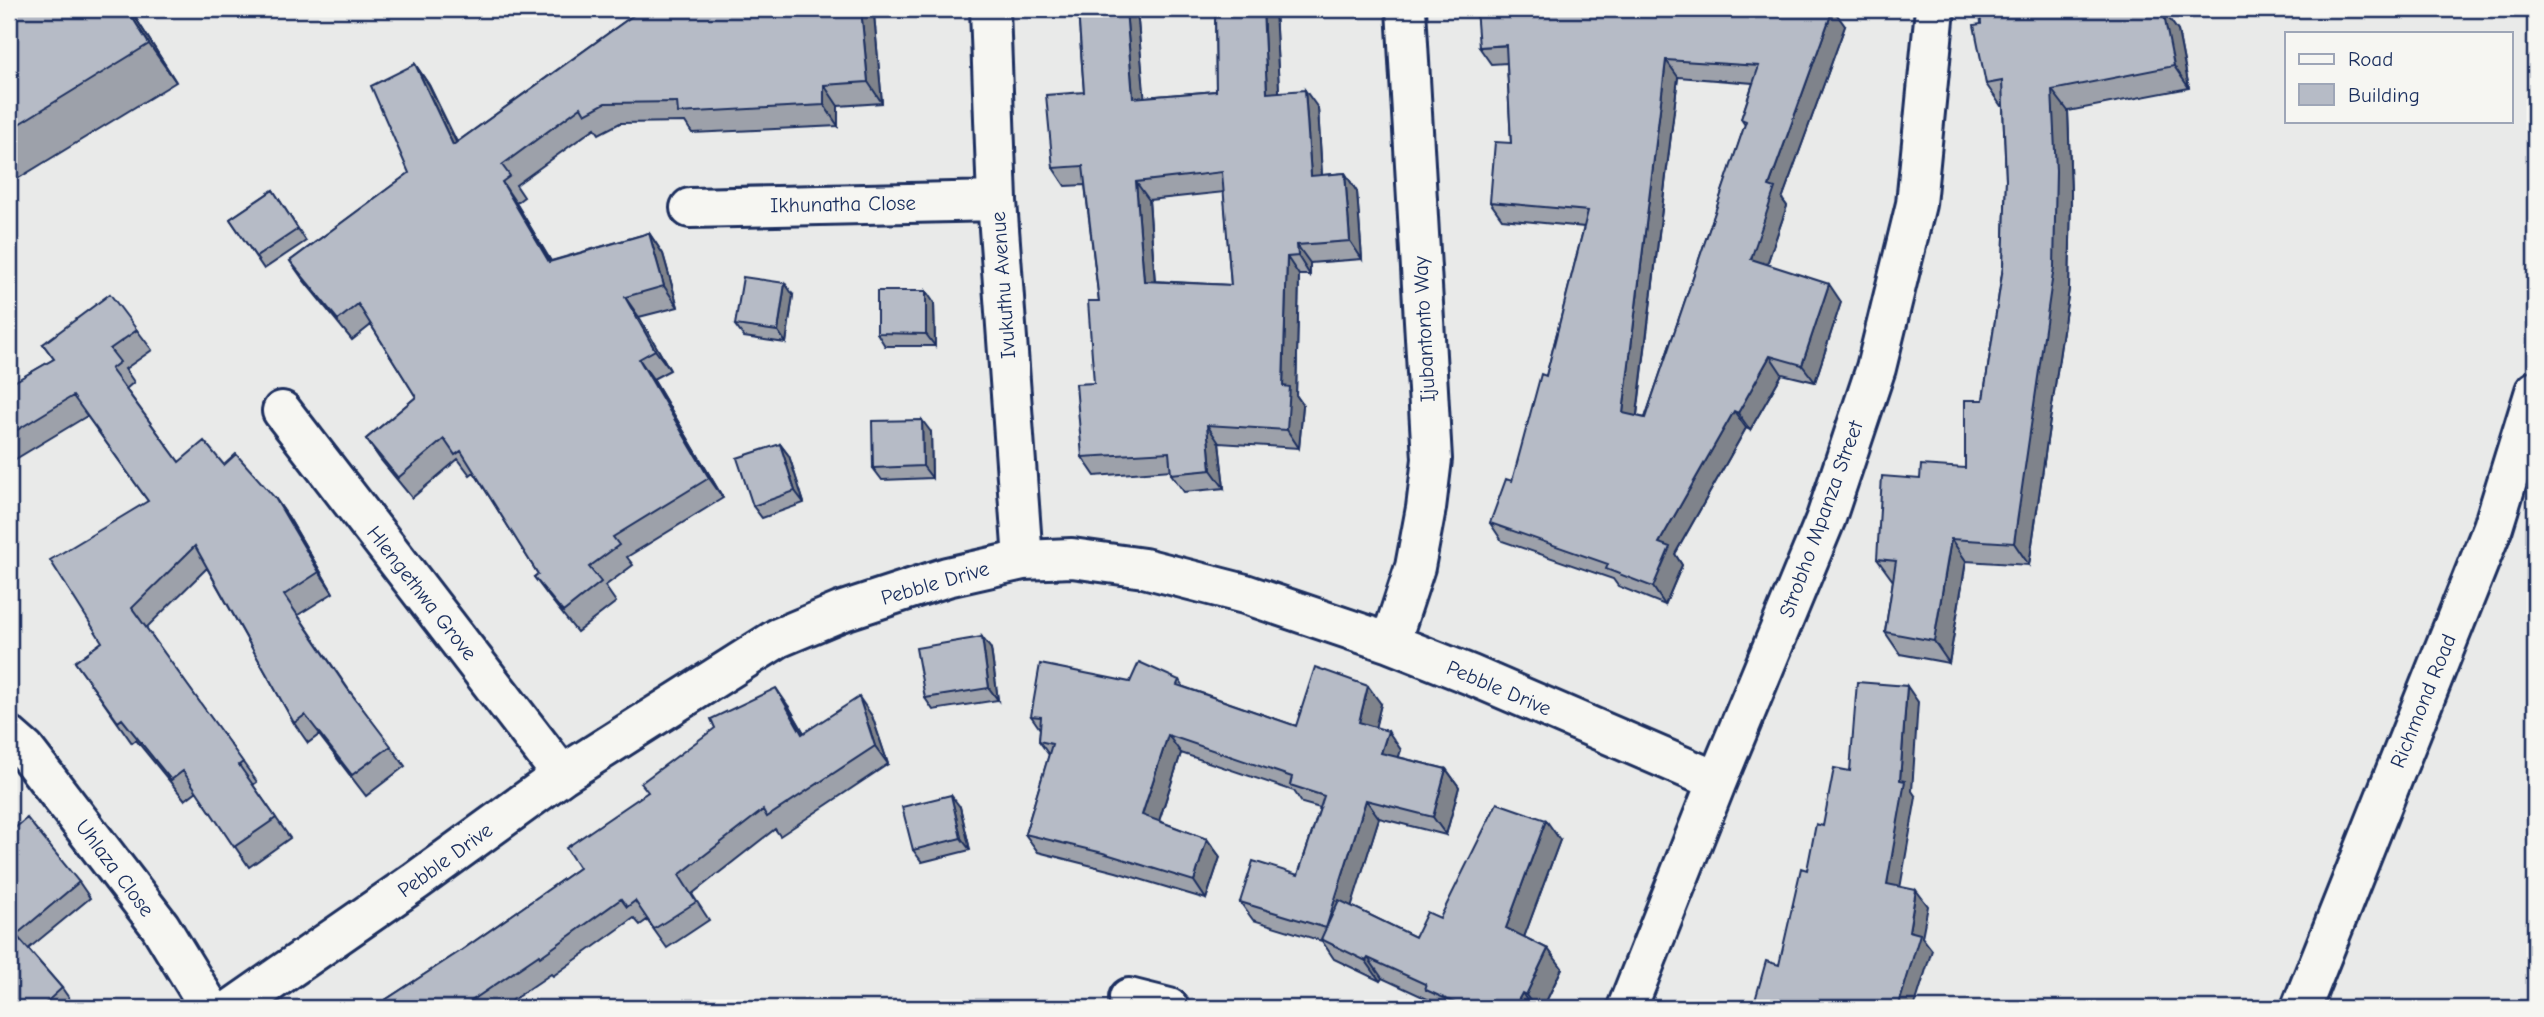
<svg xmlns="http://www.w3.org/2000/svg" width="2544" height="1017" font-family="'Comic Neue',sans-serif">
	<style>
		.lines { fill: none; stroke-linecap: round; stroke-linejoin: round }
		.street-casing { stroke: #1b2f5e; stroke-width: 44 }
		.highway-casing { stroke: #1b2f5e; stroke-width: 44 }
		.street { stroke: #f6f6f2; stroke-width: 38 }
		.highway { stroke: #f6f6f2; stroke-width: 38 }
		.wall { fill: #9da1aa; stroke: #1b2f5e; stroke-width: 2; fill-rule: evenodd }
		.shaded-wall { fill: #7f838b; stroke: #1b2f5e; stroke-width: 2 }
		.building { fill: #b6bbc6; stroke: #1b2f5e; stroke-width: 2; fill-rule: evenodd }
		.labels { text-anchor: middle; stroke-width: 5; stroke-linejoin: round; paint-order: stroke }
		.street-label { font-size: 21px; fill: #1b2f5e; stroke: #f6f6f2 }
	</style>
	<rect width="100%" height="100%" fill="#e9eae9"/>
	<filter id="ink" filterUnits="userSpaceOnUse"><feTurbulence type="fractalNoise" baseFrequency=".0143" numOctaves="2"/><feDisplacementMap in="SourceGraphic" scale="14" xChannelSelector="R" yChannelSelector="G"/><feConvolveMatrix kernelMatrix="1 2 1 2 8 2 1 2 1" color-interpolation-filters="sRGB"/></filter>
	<g filter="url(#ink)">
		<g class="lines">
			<defs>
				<path id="street" d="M990,9L997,201L1023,560
					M690,208L997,201
					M282,411L562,775
					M1390,643L1415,567L1426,508L1432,459L1406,9
					M9,736L25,750L160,926L210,1008
					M1129,998L1169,1008
					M233,1008L416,881L562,775L778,638L840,612L947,577L1023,560L1072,558L1144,568L1245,594L1390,643L1471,675L1717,781
					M1627,1008L1717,781L1826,518L1876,368L1916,204L1935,9"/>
				<path id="highway" d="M2301,1008L2493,527L2535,391"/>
			</defs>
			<!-- street casing -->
			<use href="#street" class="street-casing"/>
			<!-- highway casing -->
			<use href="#highway" class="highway-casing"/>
			<!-- street -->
			<use href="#street" class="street"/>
			<!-- highway -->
			<use href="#highway" class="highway"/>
		</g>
		<!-- wall -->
		<path class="wall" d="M15,9H130L176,82L9,184V13Z
			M642,9H907V13L874,15L882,103L838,106V126L692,133L685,122L620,123L599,134L595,128L516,185L524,197L516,203L551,261L649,233L663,254L678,307L639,317L670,370L653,379L723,498L627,557L633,565L605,586L616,602L577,632L549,597L534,577L538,574L474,472L470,475L458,459L412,498L380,459L366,439L416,397L371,325L352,340L304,281L290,261L409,173L415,64L429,85L457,142Z
			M1078,9H1137L1144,97L1216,91L1215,9H1275L1279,92L1318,108L1322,175L1345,173L1357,192L1362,259L1310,263V275H1299L1296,395L1303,405L1299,448L1219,443L1224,488L1184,492L1171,474V470L1095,476L1082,457L1094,383L1099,301L1085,185L1065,186L1053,168L1084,92ZM1224,192L1231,285L1155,281L1149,200Z
			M2161,10L2178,31L2189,88L2068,111L2071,193L2069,289L2029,565L1966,561L1949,663L1900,654L1885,632L1893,581L1877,559L1920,479L1965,468L1983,400L2003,267L2006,179L2003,106H2001L1986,84L1981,24Z
			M1845,26L1782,199L1787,206L1767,264L1841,302L1815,382L1782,374L1750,430L1746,428L1675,554L1682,565L1665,605L1618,586L1613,579L1502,541L1490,523L1512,481L1546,376L1584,227L1502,219L1490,202L1511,143L1507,63L1491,64L1479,47ZM1678,77L1753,83L1741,119L1745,125L1645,418L1637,416Z
			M273,190L306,241L264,269L230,219Z
			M793,295L786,343L744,337L735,325Z
			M934,303L935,346H885L877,333Z
			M137,330L152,350L125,369L134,382L126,389L179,462L224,465L275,498L289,518L333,593L298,615L351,693L405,766L366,796L319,735L308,743L294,723L207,568L146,628L257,782L253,785L290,838L249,867L197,791L185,800L136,740L132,743L75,662L102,642L148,501L87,416L9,463V385L54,359L43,344Z
			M931,432L932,478L882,480L873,468Z
			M780,444L789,456L804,503L762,518L753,506Z
			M991,649L998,700L933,710L925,698Z
			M1179,680L1184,687L1296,726L1381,704L1375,727L1401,750L1398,757L1446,769L1459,787L1446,835L1379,818L1351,906L1415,937L1440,918L1560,840L1524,937L1548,949L1562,968L1543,1008H1439L1434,1002L1382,978L1380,981L1334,959L1322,941L1253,920L1240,902L1298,875L1320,808L1302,803L1294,791L1181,753L1159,821L1207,839L1220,857L1206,899L1116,872L1038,852L1025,834L1049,755L1039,741L1040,729L1031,716Z
			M789,707L804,733L872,716L888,764L780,836L775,829L692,894L709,920L667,948L647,920L640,925L634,918L553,976L551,974L501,1008H373L462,950L579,868Z
			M960,807L970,850L922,862L913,850Z
			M9,833L79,882L90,898L28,949L62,988L73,1004L69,1008H11L9,1006Z"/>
		<!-- shaded-wall -->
		<path class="shaded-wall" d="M127,9H130L176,82L149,44Z
			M861,9H870L874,15L882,103L868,82Z
			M1126,9H1137L1146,116L1133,98Z
			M1263,9H1275L1280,111L1267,93Z
			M1833,9L1845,26L1782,199L1787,206L1763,276L1751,259L1769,186Z
			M2153,9H2160L2164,14L2163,10L2178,31L2189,88L2174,66Z
			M1666,60L1678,77L1635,430L1623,413Z
			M415,64L429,85L467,165L453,145Z
			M824,85L838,106V126L824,105Z
			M1305,90L1318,108L1323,194L1311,176Z
			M2052,90L2068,111L2071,193L2069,289L2029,565L2014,543Z
			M1345,173L1357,192L1362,259L1350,241Z
			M502,182L516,203L563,282L549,262Z
			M1136,182L1149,200L1156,299L1144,281Z
			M649,233L663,254L678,307L664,286Z
			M1297,245L1310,263V275L1298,256Z
			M1287,257L1299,275L1296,395L1303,405L1299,448L1287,430L1283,386Z
			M785,283L793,295L786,343L778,331Z
			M1829,284L1841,302L1815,382L1802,365Z
			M926,291L934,303L935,346L926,334Z
			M625,297L639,317L670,370L655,350Z
			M1770,356L1782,374L1750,430L1738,413Z
			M639,359L653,379L723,498L709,478Z
			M1734,411L1746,428L1675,554L1682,565L1665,605L1653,587L1659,543Z
			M922,420L931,432L932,478L923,466Z
			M1207,425L1219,443L1224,488L1211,470Z
			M780,444L789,456L804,503L795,491Z
			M275,498L289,518L333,593L319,572Z
			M1951,539L1966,561L1949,663L1934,641Z
			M982,637L991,649L998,700L989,688Z
			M1368,686L1381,704L1372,741L1359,722Z
			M1907,686L1918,702L1912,791L1916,797L1898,900L1887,884L1900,780Z
			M776,688L789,707L815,752L802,734Z
			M859,697L872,716L888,764L875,746Z
			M1388,731L1401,750L1394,771L1381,753Z
			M1168,735L1181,753L1155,833L1142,815Z
			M1446,769L1459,787L1446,835L1433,817Z
			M951,795L960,807L970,850L961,838Z
			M1366,800L1379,818L1339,946L1326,928Z
			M1546,820L1560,840L1520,948L1506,928Z
			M1207,839L1220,857L1206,899L1194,881Z
			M1916,890L1928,906L1922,937L1932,950L1914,1008H1898L1909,931Z
			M1548,949L1562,968L1543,1008H1535L1526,995Z
			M1368,958L1382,978L1380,981L1366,961Z
			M1522,993L1532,1008H1514Z"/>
		<!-- building -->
		<path class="building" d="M15,9H127L149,44L9,130V13Z
			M642,9H861L868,82L824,85V105L678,113L677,102L605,103L585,114L581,107L502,165L510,176L502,182L549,262L649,233L664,286L625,297L655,350L639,359L709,478L613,537L619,545L589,567L601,582L563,612L534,577L538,574L461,451L455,455L444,439L398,478L366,439L416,397L358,304L338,320L290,261L409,173L371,86L415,64L453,145Z
			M1078,9H1126L1133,98L1216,91L1215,9H1263L1267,93L1305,90L1311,176L1345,173L1350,241L1297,245L1298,256L1287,257L1283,386L1290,387L1287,430L1207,425L1211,470L1171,474L1169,452L1082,457L1076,384L1094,383L1088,301H1099L1083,166L1053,168L1046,95L1084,92ZM1222,172L1231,285L1144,281L1136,182Z
			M1476,9H1833L1769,186L1775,188L1751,259L1829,284L1802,365L1770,356L1738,413L1734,411L1659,543L1670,547L1653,587L1606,569L1608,564L1490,523L1506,479L1512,481L1541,374L1546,376L1588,211L1490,202L1495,142L1511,143L1506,45L1479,47ZM1666,60L1759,66L1741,119L1746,121L1645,418L1623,413Z
			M1980,9H2153L2154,12L2163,10L2174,66L2052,90L2056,171L2054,267L2014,543L1951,539L1934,641L1885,632L1896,561L1877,559L1882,476L1920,479L1921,465L1965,468V400H1983L2003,267L2006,179L2002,81L1986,84L1974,25L1981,24Z
			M273,190L298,229L256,257L230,219Z
			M743,277L785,283L778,331L735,325Z
			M877,291H926V334L877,333Z
			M110,294L137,330L110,349L120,362L111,369L179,462L204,441L224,465L236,454L275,498L319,572L284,595L347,688L391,746L352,775L305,715L294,723L195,546L132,608L243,762L239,765L276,818L234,847L183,771L171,780L122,719L118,722L75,662L102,642L50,560L148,501L73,396L9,435V385L54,359L43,344Z
			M922,420L923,466L873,468L872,421Z
			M780,444L795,491L753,506L737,458Z
			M982,637L989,688L925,698L916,648Z
			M1139,662L1179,680L1177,685L1296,726L1315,667L1368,686L1359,722L1388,731L1381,753L1446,769L1433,817L1366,800L1326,928L1240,902L1253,861L1298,875L1324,796L1290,785L1292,777L1168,735L1142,815L1207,839L1194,881L1103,853L1025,834L1052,744L1039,741L1041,717L1031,716L1040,664L1130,682Z
			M1857,682L1907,686L1900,780L1905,781L1887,884L1916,890L1909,931L1920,934L1898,1008H1879L1871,1006L1870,1008H1753L1766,961L1779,965L1801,868L1807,870L1816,824L1823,826L1834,768L1850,771Z
			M776,688L802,734L859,697L875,746L767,817L763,810L679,875L696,902L654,929L635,901L627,907L621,899L540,957L539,955L461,1008H373L462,950L579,868L566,848L648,792L641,783L715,728L711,719Z
			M951,795L961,838L913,850L902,807Z
			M1497,803L1546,820L1506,928L1548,949L1526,995L1522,993L1514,1008H1466L1426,990L1425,984L1368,958L1366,961L1321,939L1339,900L1415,937L1427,912L1440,918Z
			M27,818L79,882L16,935L62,988L40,1008H13L9,1003V833Z"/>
	</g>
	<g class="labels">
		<!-- street labels -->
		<g class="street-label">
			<text transform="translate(843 204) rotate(-1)" y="7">Ikhunatha Close</text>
			<text transform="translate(1003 285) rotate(-94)" y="7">Ivukuthu Avenue</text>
			<text transform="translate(1424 329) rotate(-93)" y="7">Ijubantonto Way</text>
			<text transform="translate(1821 519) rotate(-70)" y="7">Strobho Mpanza Street</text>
			<text transform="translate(935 583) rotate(-16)" y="7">Pebble Drive</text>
			<text transform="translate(422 593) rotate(52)" y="7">Hlengethwa Grove</text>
			<text transform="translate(1499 688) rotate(23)" y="7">Pebble Drive</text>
			<text transform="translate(2423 701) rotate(-68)" y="7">Richmond Road</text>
			<text transform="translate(445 860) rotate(-36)" y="7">Pebble Drive</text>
			<text transform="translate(115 868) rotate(53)" y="7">Uhlaza Close</text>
		</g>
	</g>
	<!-- margin -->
	<rect width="2544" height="1017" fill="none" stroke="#f6f6f2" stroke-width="35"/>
	<rect x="18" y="18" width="2509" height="982" fill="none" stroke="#1b2f5e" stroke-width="2.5" filter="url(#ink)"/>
	<!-- legend -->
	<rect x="2285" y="32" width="228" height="91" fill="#f6f6f2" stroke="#9ea6b7" stroke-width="2"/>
	<rect x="2299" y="54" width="35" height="10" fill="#f6f6f2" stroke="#9ea6b7" stroke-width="2"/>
	<text x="2348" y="66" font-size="21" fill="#1b2f5e">Road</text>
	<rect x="2299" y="84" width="35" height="21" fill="#b6bbc6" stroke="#9ea6b7" stroke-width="2"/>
	<text x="2348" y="102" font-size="21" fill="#1b2f5e">Building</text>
</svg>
